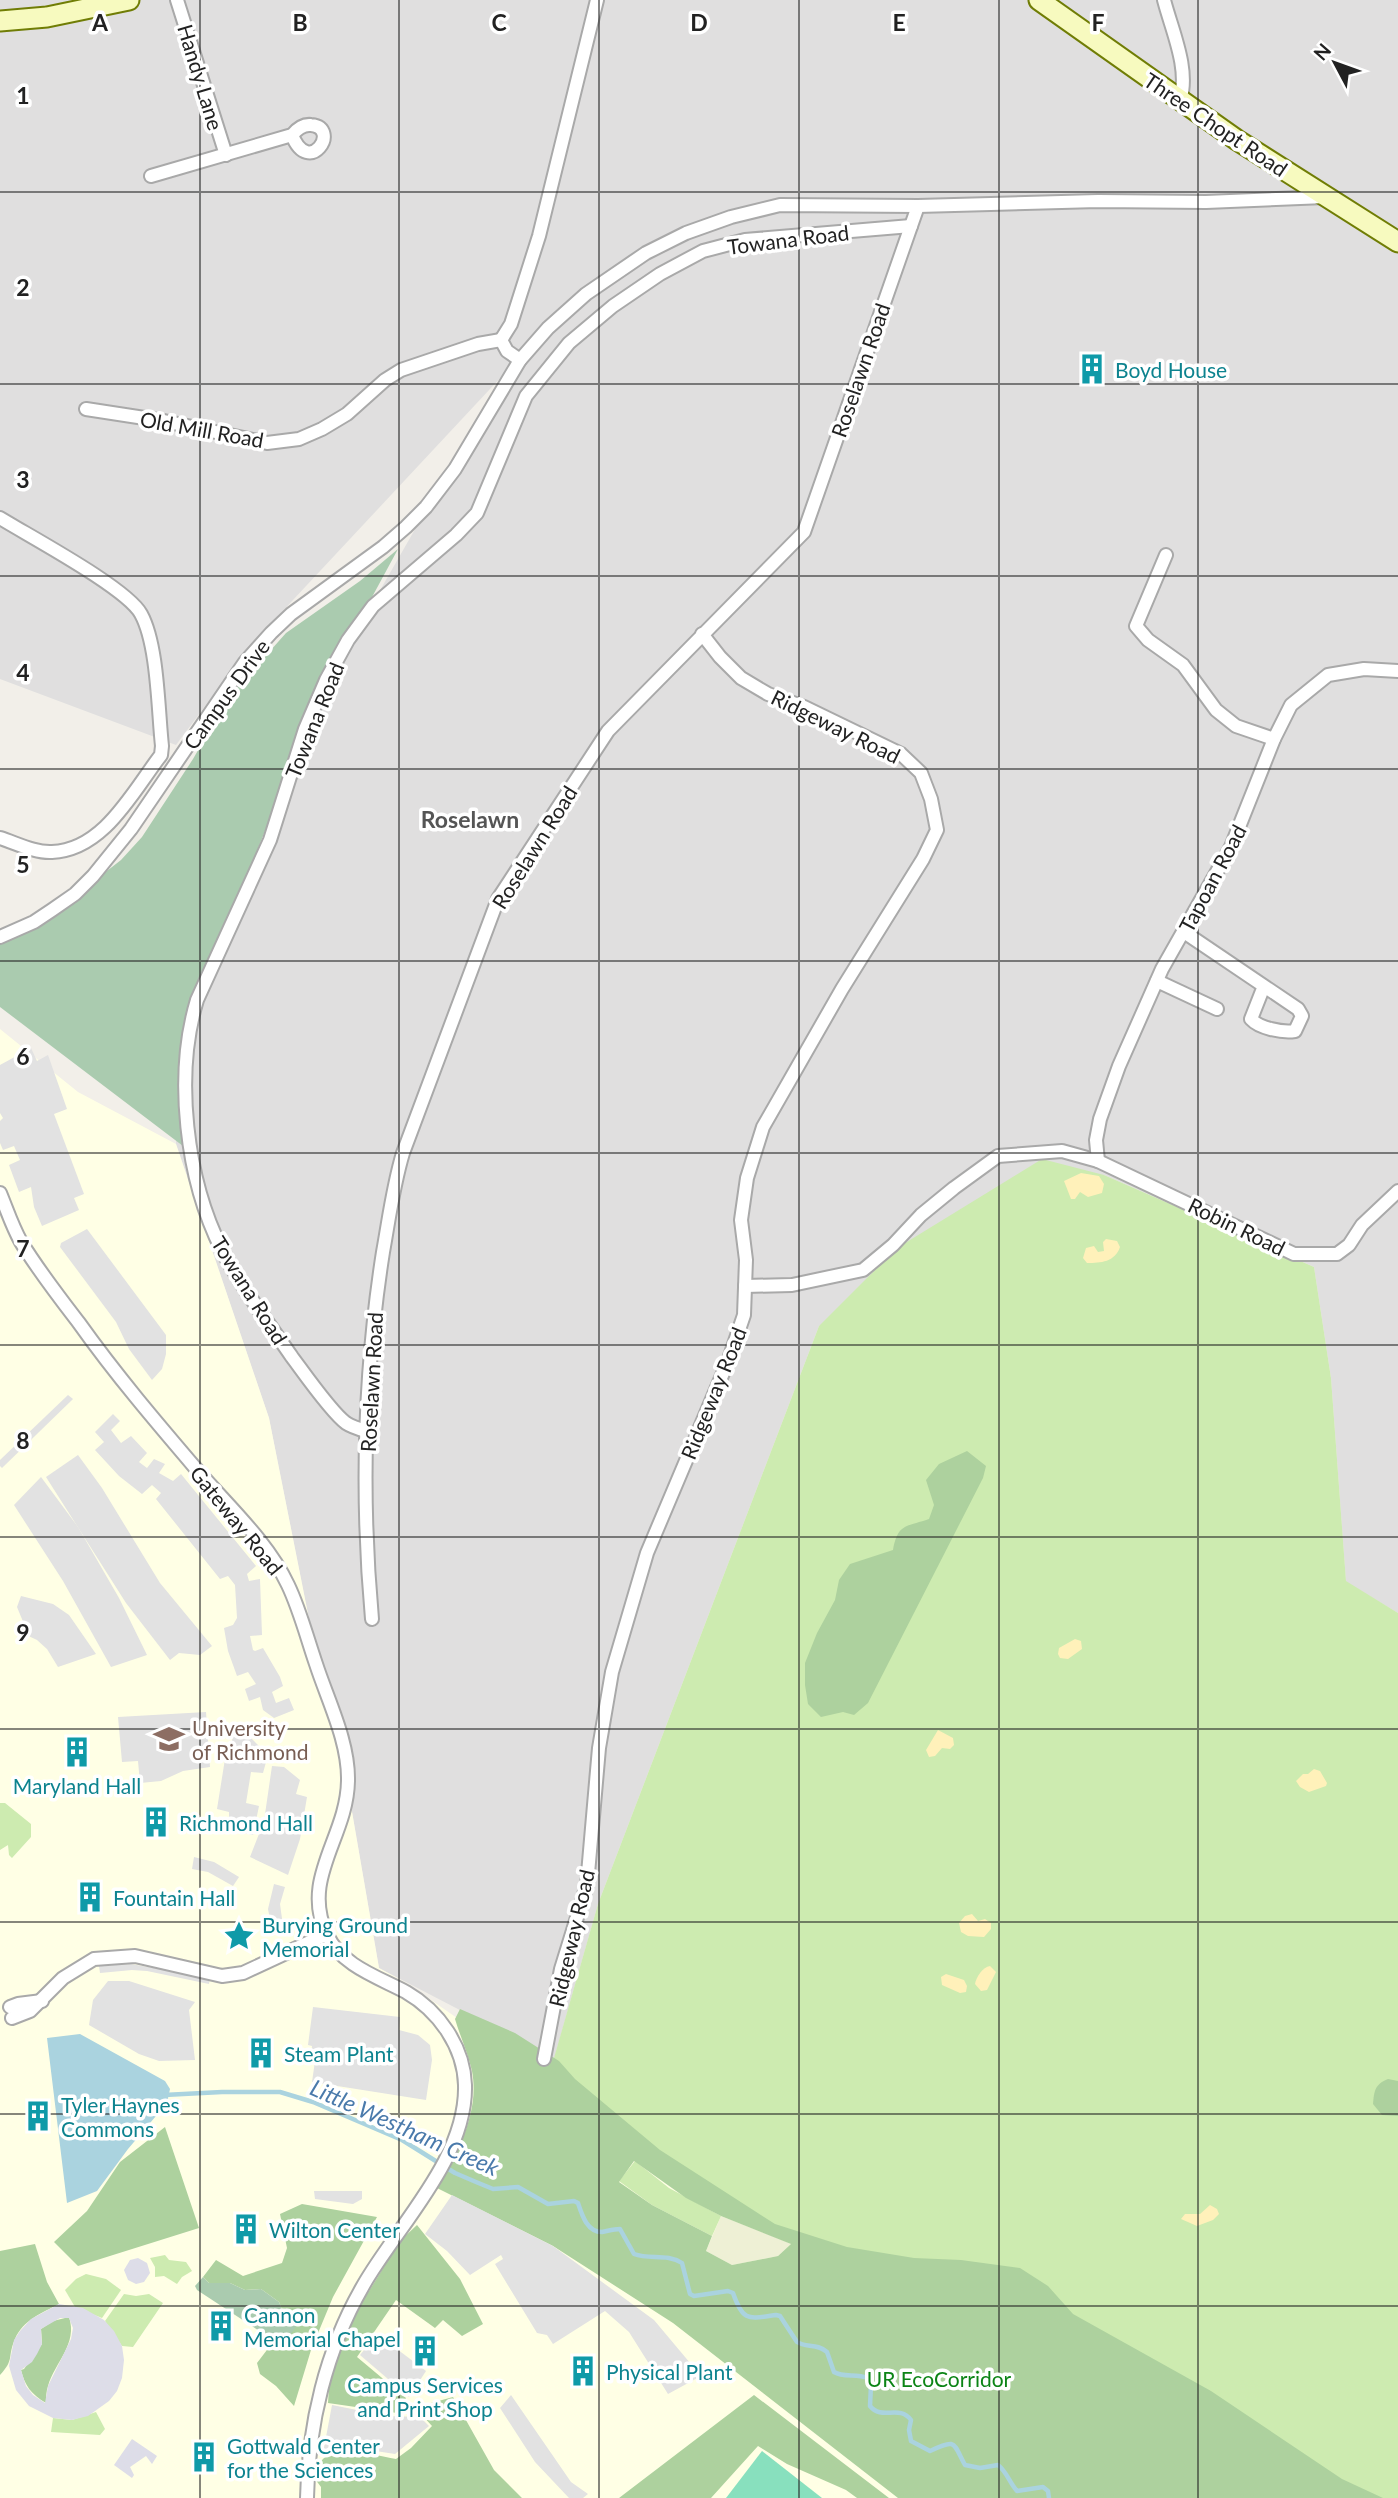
<svg xmlns="http://www.w3.org/2000/svg" width="1398" height="2498" viewBox="0 0 1398 2498" font-family="Lato,sans-serif">
	<style>
		.residential { fill: #e0dfdf }
		.education { fill: #ffffe5 }
		.farmland { fill: #eef0d5 }
		.grass { fill: #cdebb0 }
		.forest { fill: #add19e; fill-rule: evenodd }
		.sand { fill: #fff1ba }
		.cemetery { fill: #aacbaf }
		.pitch { fill: #88e0be }
		.parking { fill: #e2e2e2 }
		.plaza { fill: #dddde8; fill-rule: evenodd }
		.water { fill: #aad3df }
		.lines { fill: none; stroke-linecap: round; stroke-linejoin: round }
		.stream { stroke: #aad3df; stroke-width: 4.5 }
		.minor-casing { stroke: #a9a9a9; stroke-width: 16 }
		.secondary-casing { stroke: #707d05; stroke-width: 23 }
		.minor { stroke: #fff; stroke-width: 12 }
		.secondary { stroke: #f7fabf; stroke-width: 19 }
		.grid { fill: none; stroke: #222; stroke-width: 2; stroke-opacity: 0.55 }
		.labels { text-anchor: middle; dominant-baseline: central; stroke-width: 7; stroke-linejoin: round; paint-order: stroke }
		.street-label { font-size: 21px; fill: #222; stroke: #fff }
		.culture-label { font-size: 21px; fill: #0d838f; stroke: #fff; text-anchor: start }
		.education-label { font-size: 21px; fill: #785e54; stroke: #fff; text-anchor: start }
		.park-label { font-size: 21px; fill: #0c8416; stroke: #fff }
		.neighbourhood-label { font-size: 23px; font-weight: bold; fill: #555; stroke: #fff }
		.water-label { font-size: 23px; font-style: italic; fill: #4a7aab; stroke: #fff }
		.grid-label { font-size: 23px; text-anchor: middle; font-weight: bold; fill: #222; stroke: #fff; stroke-width: 7; stroke-linejoin: round; paint-order: stroke }
	</style>
	<rect width="100%" height="100%" fill="#f2efe9"/>
	<polygon class="residential" points="0,0 1398,0 1398,1613 1346,1582 1331,1378 1314,1267 1104,1175 819,1326 598,1904 554,2059 379,1968 351,1806 311,1629 269,1418 176,1144 176,1024 184,1031 265,831 304,723 504,374 251,645 176,745 0,679"/>
	<polygon class="education" points="0,1029 78,1092 176,1144 269,1418 311,1629 332,1713 351,1806 379,1968 408,1984 457,2018 1342,2498 0,2498"/>
	<polygon class="farmland" points="721,2216 782,2240 791,2244 778,2256 732,2265 706,2251"/>
	<g class="grass">
		<polygon points="1042,1159 1104,1175 1314,1267 1331,1378 1346,1581 1398,1613 1398,2498 1342,2498 966,2271 767,2232 552,2073 554,2058 598,1904 819,1326 897,1248"/>
		<polygon points="0,1803 5,1803 31,1824 31,1837 12,1858 9,1855 8,1845 0,1850"/>
		<polygon points="635,2161 669,2188 721,2216 712,2236 652,2205 619,2181"/>
		<polygon points="165,2255 169,2260 186,2262 192,2271 182,2277 177,2284 164,2276 155,2277 155,2267 150,2258"/>
		<polygon points="86,2274 106,2279 121,2290 102,2318 75,2307 65,2290 76,2279"/>
		<polygon points="124,2294 136,2296 149,2294 163,2303 133,2347 122,2346 105,2321"/>
		<polygon points="96,2412 105,2429 100,2435 51,2432 53,2418 72,2420"/>
	</g>
	<g class="forest">
		<path d="M967,1451L986,1466L983,1478L868,1703L854,1715L843,1712L821,1717L808,1704L805,1685V1663L817,1633L835,1600L839,1580L850,1564L893,1550C898,1523 906,1527 929,1519L934,1505L926,1480L939,1464Z"/>
		<path d="M460,2009L515,2033L559,2061L575,2079L660,2150L775,2224L847,2247L914,2258L961,2260L1020,2268L1048,2286L1073,2314L1211,2391L1342,2479L1383,2498H898L673,2323L553,2246L437,2188C457,2153 480,2113 472,2071C468,2053 460,2036 455,2019ZM634,2161L686,2198L721,2216L791,2244L778,2256L732,2265L706,2251L712,2236L652,2205L619,2182Z"/>
		<path d="M1388,2079L1398,2081V2116L1382,2115L1373,2104C1374,2091 1375,2084 1388,2079Z"/>
		<polygon points="165,2127 199,2228 78,2266 54,2242 87,2211 120,2162"/>
		<polygon points="302,2204 377,2217 333,2297 311,2350 294,2406 276,2386 260,2374 257,2363 273,2342 280,2347 290,2322 285,2317 279,2302 261,2289 245,2290 230,2283 209,2283 203,2277 216,2260 243,2276 282,2263 287,2248 280,2214"/>
		<polygon points="417,2225 460,2279 483,2324 462,2336 443,2320 435,2328 396,2300 357,2357 406,2398 397,2413 328,2403 330,2373 356,2312 400,2241"/>
		<path d="M35,2244L47,2282L59,2304C42,2313 23,2320 15,2339C7,2357 15,2359 0,2375V2251Z"/>
		<path d="M69,2317C78,2344 55,2362 48,2386C46,2392 46,2398 46,2403C31,2394 25,2386 21,2370L24,2369L42,2344L41,2329L53,2321Z"/>
		<polygon points="754,2395 889,2498 857,2498 846,2490 787,2464 758,2446 711,2498 619,2498"/>
		<path d="M453,2397L494,2470L522,2498H321V2487L315,2479C319,2436 367,2454 396,2459L411,2448L432,2426L422,2415L431,2403Z"/>
	</g>
	<g class="sand">
		<polygon points="1081,1173 1099,1176 1104,1184 1102,1193 1088,1197 1080,1192 1075,1199 1071,1199 1064,1181"/>
		<path d="M1106,1239L1117,1241L1120,1247C1115,1262 1101,1263 1087,1263L1083,1258L1086,1248L1094,1246L1098,1252L1104,1251L1103,1242Z"/>
		<polygon points="1075,1639 1081,1641 1082,1649 1068,1659 1060,1658 1058,1654 1059,1648"/>
		<polygon points="938,1730 953,1738 954,1745 950,1749 942,1748 935,1756 929,1757 926,1750"/>
		<polygon points="1314,1769 1320,1771 1327,1783 1326,1786 1309,1792 1300,1787 1296,1781 1303,1774 1308,1774"/>
		<polygon points="972,1914 978,1921 985,1919 991,1923 991,1929 984,1937 968,1936 961,1932 959,1923 965,1916"/>
		<path d="M990,1966L996,1972L987,1990L981,1991L975,1984C976,1977 983,1967 990,1966Z"/>
		<polygon points="946,1974 964,1980 967,1986 966,1992 960,1993 942,1985 941,1977"/>
		<polygon points="1210,2205 1217,2209 1219,2214 1213,2220 1197,2226 1181,2219 1185,2214 1200,2214"/>
	</g>
	<g class="cemetery">
		<polygon points="398,549 304,723 265,831 184,1031 183,1146 0,1007 0,935 44,920 121,860 142,837 193,759 229,697 286,633 360,581"/>
		<polygon points="203,2277 209,2283 230,2283 245,2290 261,2289 279,2302 285,2317 296,2327 280,2348 267,2336 197,2290 195,2286"/>
	</g>
	<polygon class="pitch" points="762,2451 822,2498 726,2498"/>
	<g class="parking">
		<polygon points="31,1048 37,1061 48,1055 67,1109 54,1114 84,1194 74,1198 79,1210 42,1226 34,1207 31,1187 19,1192 9,1165 20,1160 14,1146 3,1150 0,1143 0,1121 3,1118 0,1113 0,1065"/>
		<polygon points="87,1229 166,1335 166,1354 162,1369 152,1380 129,1349 116,1322 60,1247 61,1243"/>
		<polygon points="68,1395 73,1399 2,1468 0,1466 0,1460"/>
		<polygon points="113,1414 120,1421 111,1430 121,1443 131,1436 147,1453 139,1462 147,1468 154,1459 165,1464 159,1473 173,1481 181,1474 256,1566 247,1574 249,1581 260,1579 262,1635 250,1636 253,1650 255,1651 263,1648 280,1677 283,1686 272,1692 276,1703 289,1698 294,1710 274,1718 263,1710 260,1697 249,1701 245,1689 256,1684 248,1672 237,1676 228,1651 224,1628 233,1625 237,1618 235,1585 228,1576 220,1579 156,1499 161,1493 152,1485 142,1494 119,1476 95,1450 104,1442 95,1432"/>
		<polygon points="78,1455 102,1488 160,1583 212,1646 200,1655 179,1653 170,1660 126,1603 46,1477"/>
		<polygon points="41,1477 78,1527 119,1598 147,1655 111,1667 63,1581 14,1505"/>
		<polygon points="21,1596 53,1604 69,1615 96,1654 58,1667 47,1649 37,1640 20,1632 24,1624 17,1607"/>
		<polygon points="206,1712 210,1767 183,1771 161,1781 140,1783 138,1761 122,1762 118,1717"/>
		<polygon points="239,1726 268,1755 263,1773 251,1772 246,1803 259,1806 253,1835 235,1831 229,1823 229,1812 217,1809 225,1759 235,1732"/>
		<polygon points="272,1766 284,1767 300,1780 296,1794 307,1797 300,1839 288,1875 250,1857 264,1821"/>
		<polygon points="194,1857 214,1862 239,1877 233,1886 208,1872 192,1869"/>
		<polygon points="274,1884 285,1887 280,1904 283,1926 272,1929 268,1909"/>
		<polygon points="131,1964 210,1978 209,1984 147,1971 132,1970 100,1973 99,1966"/>
		<polygon points="108,1981 129,1981 195,2002 189,2010 195,2060 159,2061 139,2054 89,2025 93,2000"/>
		<polygon points="313,2007 400,2017 399,2030 418,2035 430,2045 432,2060 426,2100 312,2082 315,2061 311,2060 312,2046 308,2045"/>
		<polygon points="314,2191 362,2191 362,2199 353,2204 315,2199"/>
		<polygon points="452,2195 553,2246 654,2320 701,2376 668,2394 629,2332 605,2311 553,2344 547,2335 537,2333 495,2264 503,2259 501,2255 470,2275 447,2251 425,2234"/>
		<polygon points="377,2334 426,2371 409,2397 360,2355"/>
		<polygon points="511,2395 571,2482 588,2494 583,2498 569,2498 535,2462 500,2408"/>
		<polygon points="332,2405 387,2416 420,2417 429,2426 395,2454 343,2446 323,2453"/>
	</g>
	<g class="plaza">
		<polygon points="138,2258 147,2263 150,2273 144,2282 136,2284 128,2280 124,2270 130,2260"/>
		<path d="M59,2304L83,2308L104,2320L114,2331L122,2346L124,2360L122,2378L117,2391L109,2401L88,2416L72,2420L53,2418L29,2406L16,2390L9,2366L14,2340L20,2331L31,2319ZM60,2318H69L73,2328L71,2339L48,2386L45,2403L33,2395L26,2386L21,2370L32,2362L37,2354L42,2344L41,2329Z"/>
		<polygon points="132,2439 157,2456 152,2464 146,2456 130,2467 134,2475 132,2478 114,2465"/>
	</g>
	<polygon class="water" points="80,2034 165,2081 170,2089 167,2103 128,2149 97,2191 67,2203 47,2038"/>
	<g class="lines">
		<path class="stream" d="M164,2095L222,2092H280L313,2102L402,2140L455,2173L476,2182L493,2189L518,2187L548,2204L574,2201L578,2203C582,2215 587,2232 602,2232C608,2231 613,2229 620,2229L634,2254C650,2260 667,2253 682,2263L690,2294L694,2296L728,2291L733,2293C743,2322 748,2319 776,2315L780,2316L797,2342C806,2348 817,2343 827,2352L834,2372C844,2378 856,2373 868,2378L871,2385L870,2406C882,2421 899,2404 911,2420L909,2430L911,2441L930,2451C957,2438 953,2443 965,2465L980,2468L998,2465C1007,2472 1009,2482 1017,2491L1043,2487L1048,2491L1049,2498"/>
		<g class="minor-casing">
			<g id="minor">
				<polyline points="177,0 226,155"/>
				<path d="M1164,0C1172,31 1190,69 1180,101"/>
				<path d="M151,176L292,135C309,178 342,128 311,125C303,124 297,129 292,135"/>
				<polyline points="520,360 507,351 501,340 511,324 539,236 597,0"/>
				<polyline points="86,409 164,421 267,443 299,439 322,429 347,414 385,380 401,370 478,344 501,340"/>
				<path d="M0,518C29,536 127,588 141,614C158,645 158,710 162,746L161,755C133,791 104,850 52,852C35,853 16,843 0,838"/>
				<polyline points="1166,555 1136,626 1148,640 1183,665 1216,710 1236,726 1274,739"/>
				<path d="M1184,932L1298,1009L1302,1016L1295,1031C1282,1033 1259,1028 1251,1019L1264,986"/>
				<polyline points="0,937 34,922 52,910 75,894 93,876 131,829 245,662 271,633 291,614 383,547 406,527 426,507 455,469 520,360 548,328 586,294 646,253 686,233 731,217 780,205 918,206 1098,201 1206,202 1325,197"/>
				<polyline points="1157,981 1217,1009"/>
				<polyline points="1098,1161 1096,1140 1100,1119 1119,1066 1162,969 1231,847 1274,739 1291,705 1328,675 1364,669 1398,671"/>
				<path d="M0,1193C7,1210 12,1226 21,1242C38,1270 59,1297 79,1323C116,1375 157,1423 198,1471C229,1507 268,1542 288,1585C300,1610 307,1638 316,1664C328,1701 349,1742 348,1781C347,1838 300,1878 327,1935C342,1966 378,1977 406,1992C439,2011 464,2047 465,2085C467,2159 397,2226 363,2286C326,2350 308,2425 307,2498"/>
				<polyline points="745,1286 792,1285 863,1270 893,1245 921,1215 954,1188 998,1156 1062,1151 1098,1161 1294,1254 1337,1254 1349,1245 1362,1225 1398,1191"/>
				<path d="M366,1431C359,1429 352,1427 346,1423C331,1412 304,1373 292,1357C268,1322 241,1287 222,1250C186,1179 174,1076 197,1000L270,840L305,729L326,680L348,640L373,606L456,535L477,513L526,396L569,343L613,306L660,274L703,251L745,240L911,226"/>
				<path d="M372,1619C361,1498 364,1373 383,1252C389,1219 393,1186 403,1153L498,899L608,731L804,532L918,206"/>
				<polyline points="10,2007 18,2004 42,2001"/>
				<polyline points="12,2018 30,2011 63,1978 94,1959 135,1956 222,1976 243,1973 327,1934"/>
				<polyline points="544,2059 561,1969 587,1885 599,1748 612,1672 647,1553 729,1359 744,1315 746,1260 741,1220 747,1178 763,1127 842,989 923,859 937,830 931,799 921,773 901,754 804,707 768,694 741,678 720,657 702,634"/>
			</g>
		</g>
		<g class="secondary-casing">
			<g id="secondary">
				<polyline points="1039,0 1237,140 1398,242"/>
				<polyline points="0,21 47,17 129,0"/>
			</g>
		</g>
		<use href="#minor" class="minor"/>
		<use href="#secondary" class="secondary"/>
	</g>
	<path class="grid" d="M200,0V2498M399,0V2498M599,0V2498M799,0V2498M999,0V2498M1198,0V2498M0,192H1398M0,384H1398M0,576H1398M0,769H1398M0,961H1398M0,1153H1398M0,1345H1398M0,1537H1398M0,1729H1398M0,1922H1398M0,2114H1398M0,2306H1398"/>
	<defs>
		<g id="building-bare" transform="scale(2.415)"><path d="M-4-6H4V6H1V3H-1V6H-4ZM-2.5-4.3h1.7v1.8h-1.7ZM.8-4.3h1.7v1.8H.8ZM-2.5-1h1.7V.8h-1.7ZM.8-1h1.7V.8H.8Z" fill="#0f9aa8" stroke="#fff" stroke-width="2.5" paint-order="stroke"/></g>
		<g id="university-bare" transform="scale(2.415)"><path d="M0-5L7-2L0 1L-7-2ZM-4 1L0 2.5L4 1V4Q0 6-4 4Z" fill="#8d6e63" stroke="#fff" stroke-width="2.5" paint-order="stroke"/></g>
		<g id="sight-bare" transform="scale(2.415)"><path d="M0-6L1.8-2.2L6-1.7L2.9 1.2L3.7 5.4L0 3.3L-3.7 5.4L-2.9 1.2L-6-1.7L-1.8-2.2Z" fill="#0f9aa8" stroke="#fff" stroke-width="2.5" paint-order="stroke"/></g>
	</defs>
	<g fill-rule="evenodd">
		<use href="#building-bare" x="1092" y="369"/>
		<use href="#university-bare" x="169" y="1739"/>
		<use href="#building-bare" x="77" y="1752"/>
		<use href="#building-bare" x="156" y="1822"/>
		<use href="#building-bare" x="90" y="1897"/>
		<use href="#sight-bare" x="239" y="1936"/>
		<use href="#building-bare" x="261" y="2053"/>
		<use href="#building-bare" x="38" y="2116"/>
		<use href="#building-bare" x="246" y="2229"/>
		<use href="#building-bare" x="221" y="2326"/>
		<use href="#building-bare" x="425" y="2351"/>
		<use href="#building-bare" x="583" y="2371"/>
		<use href="#building-bare" x="204" y="2457"/>
	</g>
	<g class="labels">
		<g class="street-label">
			<text transform="translate(201 77) rotate(73)">Handy Lane</text>
			<text transform="translate(1216 124) rotate(34)">Three Chopt Road</text>
			<text transform="translate(788 239) rotate(-7)">Towana Road</text>
			<text transform="translate(860 370) rotate(-71)">Roselawn Road</text>
			<text transform="translate(202 429) rotate(10)">Old Mill Road</text>
			<text transform="translate(226 694) rotate(-54)">Campus Drive</text>
			<text transform="translate(314 720) rotate(-68)">Towana Road</text>
			<text transform="translate(836 726) rotate(26)">Ridgeway Road</text>
			<text transform="translate(534 847) rotate(-58)">Roselawn Road</text>
			<text transform="translate(1212 878) rotate(-62)">Tapoan Road</text>
			<text transform="translate(1237 1226) rotate(26)">Robin Road</text>
			<text transform="translate(250 1290) rotate(58)">Towana Road</text>
			<text transform="translate(371 1382) rotate(-87)">Roselawn Road</text>
			<text transform="translate(713 1393) rotate(-68)">Ridgeway Road</text>
			<text transform="translate(237 1520) rotate(51)">Gateway Road</text>
			<text transform="translate(571 1938) rotate(-77)">Ridgeway Road</text>
		</g>
		<g class="culture-label">
			<text x="1115" y="369">Boyd House</text>
			<text x="77" y="1785" text-anchor="middle">Maryland Hall</text>
			<text x="179" y="1822">Richmond Hall</text>
			<text x="113" y="1897">Fountain Hall</text>
			<text x="262" y="1924">Burying Ground<tspan x="262" dy="24">Memorial</tspan></text>
			<text x="284" y="2053">Steam Plant</text>
			<text x="61" y="2104">Tyler Haynes<tspan x="61" dy="24">Commons</tspan></text>
			<text x="269" y="2229">Wilton Center</text>
			<text x="244" y="2314">Cannon<tspan x="244" dy="24">Memorial Chapel</tspan></text>
			<text x="606" y="2371">Physical Plant</text>
			<text x="425" y="2384" text-anchor="middle">Campus Services<tspan x="425" dy="24">and Print Shop</tspan></text>
			<text x="227" y="2445">Gottwald Center<tspan x="227" dy="24">for the Sciences</tspan></text>
		</g>
		<g class="education-label">
			<text x="192" y="1727">University<tspan x="192" dy="24">of Richmond</tspan></text>
		</g>
		<g class="park-label">
			<text x="939" y="2378">UR EcoCorridor</text>
		</g>
		<g class="neighbourhood-label">
			<text x="470" y="819">Roselawn</text>
		</g>
		<g class="water-label">
			<text transform="translate(405 2127) rotate(24)">Little Westham Creek</text>
		</g>
	</g>
	<g class="grid-label">
		<text x="100" y="31">A</text>
		<text x="300" y="31">B</text>
		<text x="499" y="31">C</text>
		<text x="699" y="31">D</text>
		<text x="899" y="31">E</text>
		<text x="1098" y="31">F</text>
		<text x="23" y="104">1</text>
		<text x="23" y="296">2</text>
		<text x="23" y="488">3</text>
		<text x="23" y="681">4</text>
		<text x="23" y="873">5</text>
		<text x="23" y="1065">6</text>
		<text x="23" y="1257">7</text>
		<text x="23" y="1449">8</text>
		<text x="23" y="1641">9</text>
	</g>
	<g transform="translate(1335 63) rotate(311)" stroke="#ffffff" stroke-width="5" paint-order="stroke">
	<path d="M0-5L12 26L0 18L-12 26Z" fill="#222222"/>
	<text y="-10" font-size="19" font-weight="bold" text-anchor="middle" fill="#222222">N</text>
	</g>
</svg>
